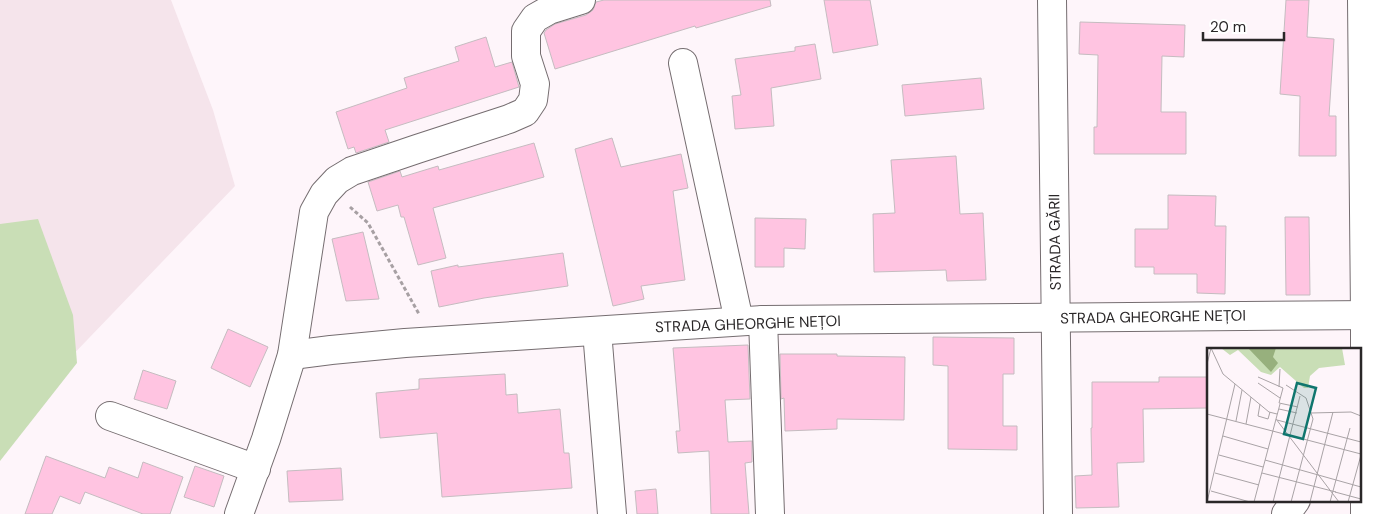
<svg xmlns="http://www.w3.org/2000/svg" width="1373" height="514" viewBox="0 0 1373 514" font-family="'DM Sans',sans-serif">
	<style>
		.built { fill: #f5e4eb }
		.green { fill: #c9deb6 }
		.building { fill: #ffc4e1; stroke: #c5bcc0 }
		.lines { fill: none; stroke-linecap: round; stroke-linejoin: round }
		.street-casing { stroke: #756d70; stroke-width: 30 }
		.path { stroke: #a7a0a3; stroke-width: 3; stroke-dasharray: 4 2.5; stroke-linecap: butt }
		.street { stroke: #fff; stroke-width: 28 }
		.labels { text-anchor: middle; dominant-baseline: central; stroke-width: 4.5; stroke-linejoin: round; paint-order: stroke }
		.street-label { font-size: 15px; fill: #2a2728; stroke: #fff }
		.inset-road { fill: none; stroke: #a9a3a6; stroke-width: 1 }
		.view { fill: #0f766e; fill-opacity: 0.15; stroke: #0f766e; stroke-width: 2.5 }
		.inset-edge { fill: none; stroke: #2a2728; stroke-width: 2.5 }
	</style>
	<rect width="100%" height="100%" fill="#fef5fa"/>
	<polygon class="built" points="0,0 171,0 213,110 235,186 64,364 0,440"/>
	<polygon class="green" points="38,219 73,315 77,363 0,461 0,224"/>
	<g class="building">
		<polygon points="604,0 770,0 771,6 696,28 695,26 555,69 544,33 546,30 555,24 586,15 593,10 596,2"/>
		<polygon points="824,0 870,0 878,45 833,53"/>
		<polygon points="1286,0 1309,0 1307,37 1334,39 1329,116 1336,116 1336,156 1299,156 1300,96 1280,94"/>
		<polygon points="1080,22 1185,25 1184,57 1162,56 1161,112 1186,112 1186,154 1094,154 1094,127 1097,127 1098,55 1079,54"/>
		<polygon points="486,37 495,67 512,62 519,87 385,130 389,142 356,153 354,147 348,149 336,112 407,88 404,78 459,61 455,47"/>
		<polygon points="815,44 821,79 771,88 774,126 735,129 732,96 741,95 735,59 795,51 795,47"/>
		<polygon points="981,78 984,109 905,116 902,85"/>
		<polygon points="612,138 621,167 681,154 688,188 673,191 685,280 641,286 644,299 613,306 575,149"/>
		<polygon points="534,143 544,177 433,208 446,258 418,265 404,217 401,217 398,205 377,211 368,182 400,171 402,177 438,166 439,170"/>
		<polygon points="956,156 960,214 983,213 986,280 947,281 946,270 874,272 873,214 895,213 891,160"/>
		<polygon points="1168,195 1216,196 1215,226 1226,226 1225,294 1197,293 1197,274 1154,274 1154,267 1135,267 1135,229 1168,229"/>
		<polygon points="1285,217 1309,217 1310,295 1286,295"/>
		<polygon points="755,218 806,219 805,249 784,248 784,267 755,267"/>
		<polygon points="363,232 379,299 346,301 332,239"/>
		<polygon points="563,253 568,286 484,298 439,307 431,271 458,265 458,267"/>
		<polygon points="228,329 268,347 250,387 211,368"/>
		<polygon points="933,337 1014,338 1014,374 1003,374 1003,426 1017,426 1017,450 948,449 948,366 933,365"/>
		<polygon points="748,345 750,399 725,400 728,442 752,441 752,462 745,463 749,514 711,514 709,451 678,453 676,431 680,431 673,348"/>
		<polygon points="780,354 837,354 837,356 905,357 904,420 837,419 837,429 785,431 784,398 781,399"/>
		<polygon points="143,370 176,381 167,409 134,399"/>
		<polygon points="505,374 506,395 517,394 518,413 560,409 564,453 569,453 572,488 442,497 437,433 380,438 376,393 419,389 419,379"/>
		<polygon points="1159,377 1208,377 1208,408 1143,409 1144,462 1117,463 1119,507 1076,508 1075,476 1092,475 1091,428 1092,428 1092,382 1159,382"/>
		<polygon points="46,456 105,478 109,467 138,478 143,462 183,477 170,514 143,514 85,492 80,504 60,496 52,514 25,514"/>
		<polygon points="195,466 224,476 214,507 184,497"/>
		<polygon points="341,468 343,500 289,502 287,471"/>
		<polygon points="656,489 658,514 637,514 635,491"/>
	</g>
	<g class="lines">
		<g class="street-casing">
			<g id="street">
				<polyline points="1052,0 1058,514"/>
				<polyline points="1362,0 1365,315 1365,514"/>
				<polyline points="683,63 739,321"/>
				<polyline points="763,320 770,514"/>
				<polyline points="597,331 612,514"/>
				<polyline points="292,355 331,350 405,343 763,320 1373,315"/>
				<polyline points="110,416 256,469"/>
				<polyline points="239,514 266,439 292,355 314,212 324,194 337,180 352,171 417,149 509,119 525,112 533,100 535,84 526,56 526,31 535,18 549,10 581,0"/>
				<polyline points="1286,514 1296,500"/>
			</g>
		</g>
		<polyline class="path" points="350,207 368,223 419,314"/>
		<use href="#street" class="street"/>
	</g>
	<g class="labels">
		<g class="street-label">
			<text transform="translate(1055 242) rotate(-91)">STRADA GĂRII</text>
			<text transform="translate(1153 317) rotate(-1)">STRADA GHEORGHE NEȚOI</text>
			<text transform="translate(748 324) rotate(-2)">STRADA GHEORGHE NEȚOI</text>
		</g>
	</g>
	<g transform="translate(1207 348)">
		<rect width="154" height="154" fill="#fef5fa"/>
		<path d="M14,0H135L138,17L112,20L103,28L101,40H97L73,19L64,27L54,24L31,2L23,7Z" fill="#c9deb6"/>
		<path d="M41,0H69L66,9L71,15L64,24Z" fill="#97b07d"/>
		<path class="inset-road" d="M4,0L16,26L62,64L70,66M0,16L4,0M51,29L76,40M51,35L73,50M79,37L99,50L106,71L84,154M72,39L73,21M76,40L72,55L91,59M53,56L51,68L61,71L63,64M72,61L90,65M104,65L144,64L154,68M0,66L154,106M69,71L132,154M70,72L154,94M29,73L35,42M39,76L44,49M16,88L61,101M12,107L56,119M58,112L154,139M8,125L52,137M55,125L129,144M4,143L43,154M128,144L154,151M0,154L28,36M47,154L73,56M66,154L93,48M103,154L126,64M123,154L143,80M141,154L154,107"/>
		<path class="view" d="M90,35L109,40L96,91L77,86Z"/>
		<rect width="154" height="154" class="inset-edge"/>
	</g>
	<path d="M1203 32v8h81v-8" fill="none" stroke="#2a2728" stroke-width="2.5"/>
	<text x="1210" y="32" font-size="15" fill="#2a2728" stroke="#ffffff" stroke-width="4" paint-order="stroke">20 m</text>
</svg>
